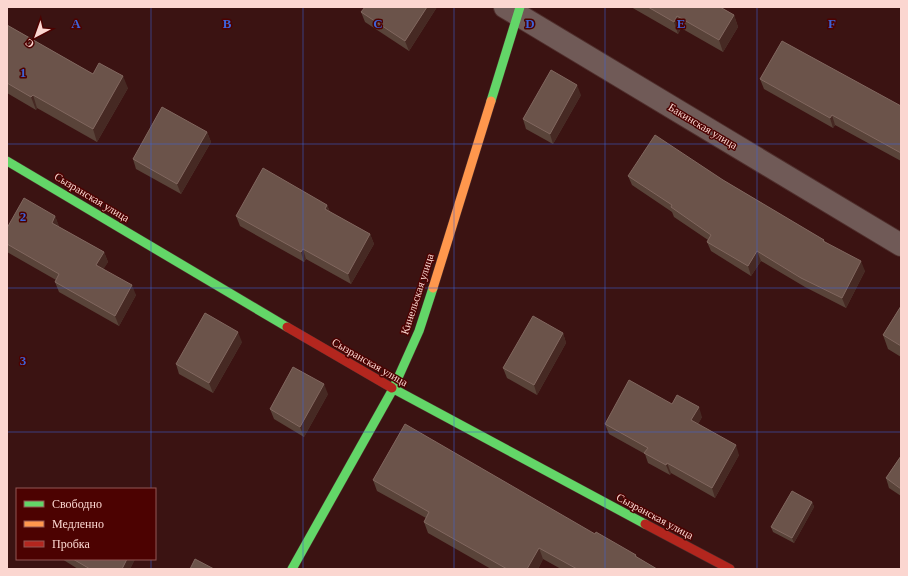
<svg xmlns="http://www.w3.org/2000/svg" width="908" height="576" viewBox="0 0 908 576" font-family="Georgia,serif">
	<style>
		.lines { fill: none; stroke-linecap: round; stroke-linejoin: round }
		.street-casing { stroke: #4f2e2c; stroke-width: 24 }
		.fast-casing { stroke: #4f2e2c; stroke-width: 10 }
		.slow-casing { stroke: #4f2e2c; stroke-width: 10 }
		.jam-casing { stroke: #4f2e2c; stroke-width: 10 }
		.street { stroke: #705a57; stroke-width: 22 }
		.fast { stroke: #63d668; stroke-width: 9 }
		.slow { stroke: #ff974d; stroke-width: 9 }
		.jam { stroke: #b3261e; stroke-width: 9 }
		.wall { fill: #594339 }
		.shaded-wall { fill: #462923 }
		.building { fill: #6b534a; stroke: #81675f }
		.grid { fill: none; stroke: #3e62d7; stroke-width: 1; stroke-opacity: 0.55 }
		.labels { text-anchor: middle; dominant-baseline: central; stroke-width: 3; stroke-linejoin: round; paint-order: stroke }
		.street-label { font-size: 11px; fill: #fbd6d0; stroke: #4c0201 }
		.grid-label { font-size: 13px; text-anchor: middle; font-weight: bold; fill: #3e62d7; stroke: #4c0201; stroke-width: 3; stroke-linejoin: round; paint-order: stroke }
	</style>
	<rect width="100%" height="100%" fill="#3b1312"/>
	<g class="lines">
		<g class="street-casing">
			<polyline id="street" points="505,7 901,245"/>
		</g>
		<g class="fast-casing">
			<g id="fast">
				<polyline points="491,101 520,7"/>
				<polyline points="7,161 287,327"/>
				<polyline points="392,388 645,524"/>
				<polyline points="292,569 393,389 419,331 433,288"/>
			</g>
		</g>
		<g class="slow-casing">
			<polyline id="slow" points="433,288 491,101"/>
		</g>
		<g class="jam-casing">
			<g id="jam">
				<polyline points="287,327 392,388"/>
				<polyline points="645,524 730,569"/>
			</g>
		</g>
		<use href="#street" class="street"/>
		<use href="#fast" class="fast"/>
		<use href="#slow" class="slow"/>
		<use href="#jam" class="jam"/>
	</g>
	<g class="wall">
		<polygon points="437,7 409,51 365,22 361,12"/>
		<polygon points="631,7 720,7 734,15 738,27 723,52 681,28 678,34"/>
		<polygon points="7,25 93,74 128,88 97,142 37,108 36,110 7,93"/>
		<polygon points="760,79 901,106 901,161 835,125 833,128 764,89"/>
		<polygon points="581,95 553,144 526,129 523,119"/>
		<polygon points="207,132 211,142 181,194 136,169 133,159"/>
		<polygon points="628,176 723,180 824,240 825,242 865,271 846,308 805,287 761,261 751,276 711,251 707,242 708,240 674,217 672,212 632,185"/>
		<polygon points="327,205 330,212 370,234 374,244 351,284 306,259 304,262 240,226 236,216"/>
		<polygon points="55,216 59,227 104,252 108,262 103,269 136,295 119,326 59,292 55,282 56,280 7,252 7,228"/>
		<polygon points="901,306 901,357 888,349 883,335"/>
		<polygon points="563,333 566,343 537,395 507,378 503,368"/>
		<polygon points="242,342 213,393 179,374 176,364"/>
		<polygon points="328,394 304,437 274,419 270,409"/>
		<polygon points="672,404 702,417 698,424 739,455 715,498 671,473 670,475 648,463 645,454 609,434 605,424"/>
		<polygon points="901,456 901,496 889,488 886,478"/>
		<polygon points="373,480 595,534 636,555 637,557 657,569 561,569 543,559 538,569 491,569 428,533 424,522 426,518 377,491"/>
		<polygon points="812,502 814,507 794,543 773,532 771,527"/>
		<polygon points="62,559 135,559 130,569 78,569"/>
	</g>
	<g class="shaded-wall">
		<polygon points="427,7 437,7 409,51 405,41"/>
		<polygon points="734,15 738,27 723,52 719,40"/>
		<polygon points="677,16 681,28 678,34 674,22"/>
		<polygon points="123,76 128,88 97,142 93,129"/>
		<polygon points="577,85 581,95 553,144 550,134"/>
		<polygon points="33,95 37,108 36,110 31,97"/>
		<polygon points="832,115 835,125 833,128 830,118"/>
		<polygon points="207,132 211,142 181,194 177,184"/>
		<polygon points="327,205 331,215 325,209"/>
		<polygon points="55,216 59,226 55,233 52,223"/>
		<polygon points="370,234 374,244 351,284 348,274"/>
		<polygon points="303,249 306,259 304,262 301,252"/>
		<polygon points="757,251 761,261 751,276 748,266"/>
		<polygon points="104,252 108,262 100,275 96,265"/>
		<polygon points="861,261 865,271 846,308 842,298"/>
		<polygon points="132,285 136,295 119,326 115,316"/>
		<polygon points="238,332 242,342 213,393 209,383"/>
		<polygon points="563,333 566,343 537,395 534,385"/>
		<polygon points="324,384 328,394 304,437 300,427"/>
		<polygon points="699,407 702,417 695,430 691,420"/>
		<polygon points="736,445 739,455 715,498 712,488"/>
		<polygon points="667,463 671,473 670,475 666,465"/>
		<polygon points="812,502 814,507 794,543 792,538"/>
		<polygon points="539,548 543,559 538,569 527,569"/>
		<polygon points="127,559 135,559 130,569 122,569"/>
	</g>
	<g class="building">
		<polygon points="365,7 427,7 405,41 361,12"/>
		<polygon points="648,7 720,7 734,15 719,40 677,16 674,22"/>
		<polygon points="7,25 93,74 99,63 123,76 93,129 33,95 31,97 7,83"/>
		<polygon points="782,41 901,106 901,153 832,115 830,118 760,79"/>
		<polygon points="551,70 577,85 550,134 523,119"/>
		<polygon points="162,107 207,132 177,184 133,159"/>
		<polygon points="655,135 723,180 824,240 823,241 861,261 842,298 801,278 757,251 748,266 707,242 711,235 671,207 672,205 628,176"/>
		<polygon points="263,168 327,205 325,209 370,234 348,274 303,249 301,252 236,216"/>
		<polygon points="24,198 55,216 52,223 104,252 96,265 132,285 115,316 55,282 59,274 7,244 7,228"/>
		<polygon points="901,306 901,346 883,335"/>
		<polygon points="205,313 238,332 209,383 176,364"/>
		<polygon points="533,316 563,333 534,385 503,368"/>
		<polygon points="293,367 324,384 300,427 270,409"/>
		<polygon points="629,380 672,404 677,395 699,407 691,420 736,445 712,488 667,463 666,465 644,453 648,448 605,424"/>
		<polygon points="405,424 595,534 596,532 636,555 635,556 657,569 577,569 539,548 527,569 507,569 424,522 429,512 373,480"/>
		<polygon points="901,456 901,489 886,478"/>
		<polygon points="792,491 812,502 792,538 771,527"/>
		<polygon points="73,559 127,559 122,569 90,569"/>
		<polygon points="195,559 214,569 190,569"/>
	</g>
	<path class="grid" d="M151,7V489M303,7V569M454,7V569M605,7V569M757,7V569M7,144H901M7,288H901M7,432H901M151,559V569"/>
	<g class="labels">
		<g class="street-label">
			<text transform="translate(703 126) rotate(31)">Бакинская улица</text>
			<text transform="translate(92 197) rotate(31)">Сызранская улица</text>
			<text transform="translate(417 294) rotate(-72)">Кинельская улица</text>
			<text transform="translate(370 362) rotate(30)">Сызранская улица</text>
			<text transform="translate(655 516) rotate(28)">Сызранская улица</text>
		</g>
	</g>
	<g class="grid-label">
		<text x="76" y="28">A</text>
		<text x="227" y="28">B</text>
		<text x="378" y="28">C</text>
		<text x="530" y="28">D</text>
		<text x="681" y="28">E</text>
		<text x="832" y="28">F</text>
		<text x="23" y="77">1</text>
		<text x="23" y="221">2</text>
		<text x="23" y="365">3</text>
	</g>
	<rect width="908" height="576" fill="none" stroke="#fbd6d0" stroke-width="16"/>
	<rect x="16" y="488" width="140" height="72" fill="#4c0201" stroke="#925754"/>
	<rect x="24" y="501" width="20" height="6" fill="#63d668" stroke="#925754"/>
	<text x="52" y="508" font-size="12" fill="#fbd6d0">Свободно</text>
	<rect x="24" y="521" width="20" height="6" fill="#ff974d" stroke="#925754"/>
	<text x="52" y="528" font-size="12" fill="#fbd6d0">Медленно</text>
	<rect x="24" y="541" width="20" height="6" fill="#b3261e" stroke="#925754"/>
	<text x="52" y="548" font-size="12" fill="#fbd6d0">Пробка</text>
	<g transform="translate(36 36) rotate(221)" stroke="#4c0201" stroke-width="3" paint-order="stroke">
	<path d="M0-3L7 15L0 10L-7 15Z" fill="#fbd6d0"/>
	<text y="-6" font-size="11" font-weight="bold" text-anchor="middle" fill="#fbd6d0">С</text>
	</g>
</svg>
